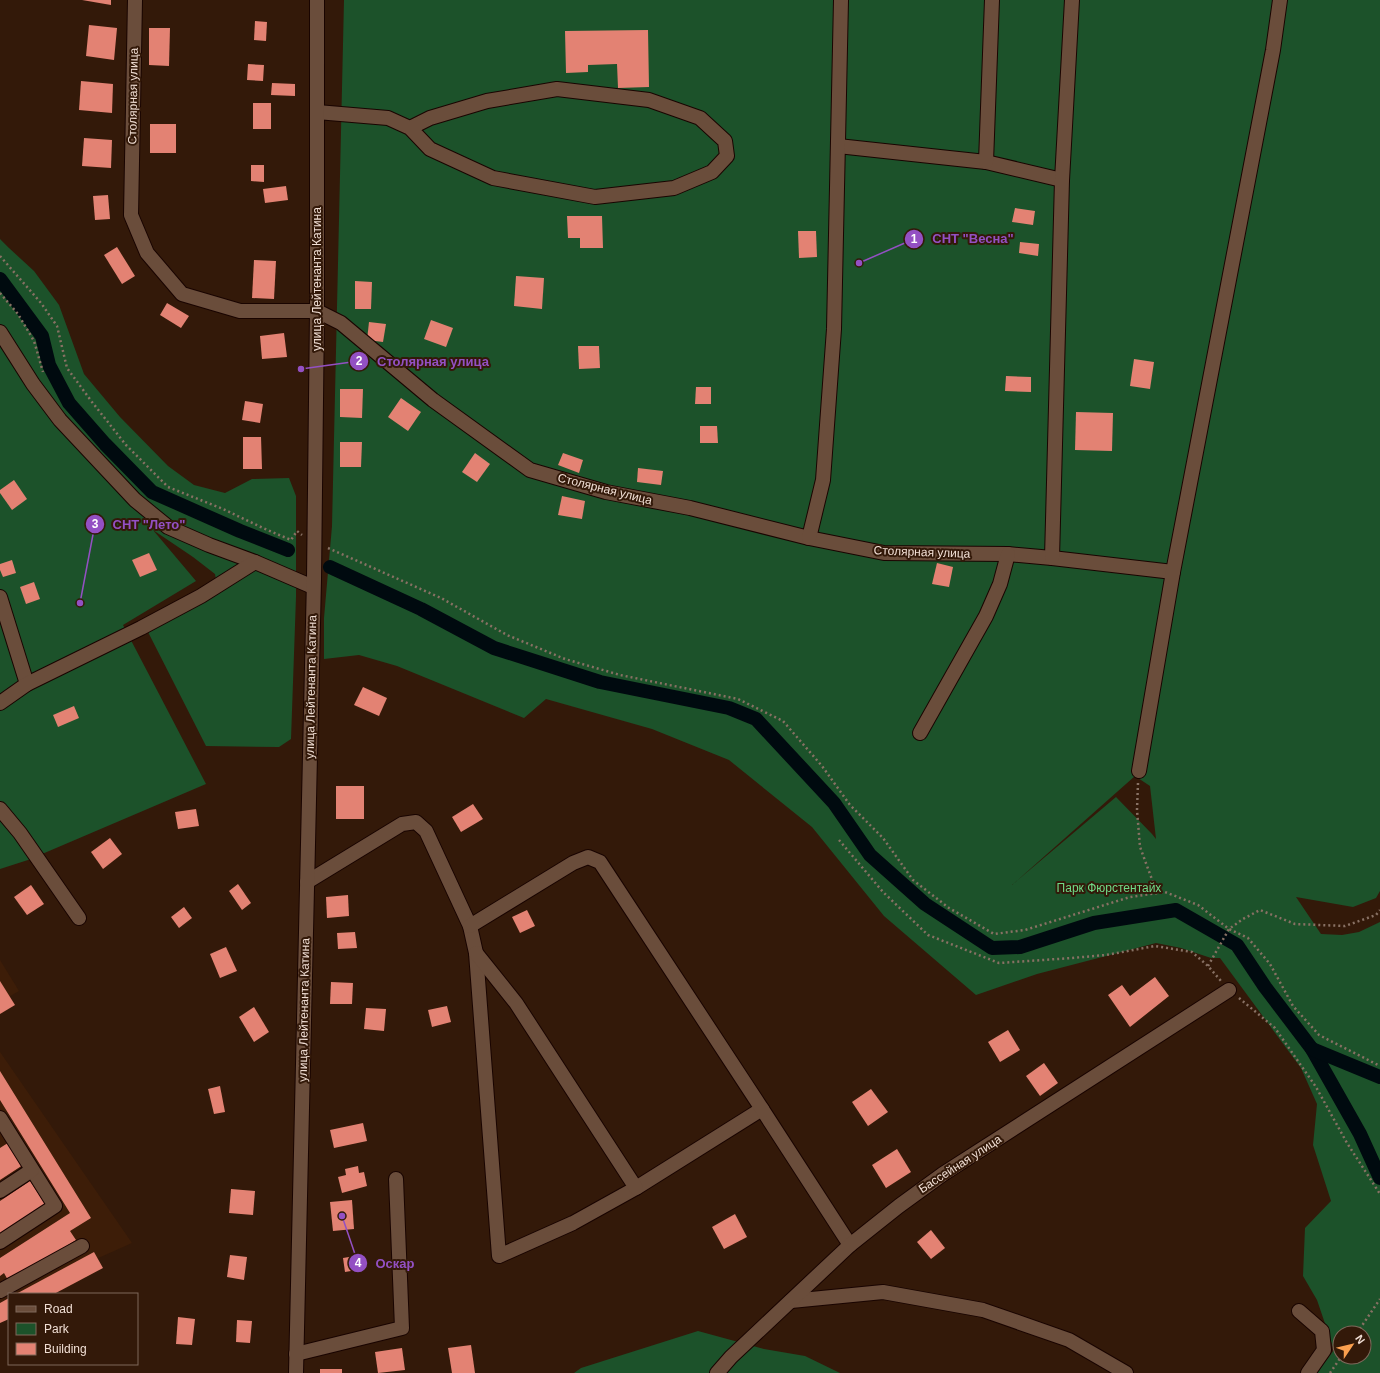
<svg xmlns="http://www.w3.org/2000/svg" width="1380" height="1373" viewBox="0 0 1380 1373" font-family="Arial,sans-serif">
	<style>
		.built { fill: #3d1d08 }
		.green { fill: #1c522a; fill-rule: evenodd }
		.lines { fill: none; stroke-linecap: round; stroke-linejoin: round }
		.canal { stroke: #000a0f; stroke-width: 14 }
		.building { fill: #e38273 }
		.minor-casing { stroke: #190400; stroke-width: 16 }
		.path { stroke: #887164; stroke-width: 2.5; stroke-dasharray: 2 3; stroke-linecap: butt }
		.minor { stroke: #6a4d3b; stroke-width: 14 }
		.labels { text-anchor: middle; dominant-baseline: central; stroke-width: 4; stroke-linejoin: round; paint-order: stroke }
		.street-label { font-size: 12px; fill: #f1dfd5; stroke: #331909 }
		.park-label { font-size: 12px; fill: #70db88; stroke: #331909 }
		.leader { fill: none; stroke: #9350c3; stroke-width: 1.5 }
		.callout-dot { fill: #9350c3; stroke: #331909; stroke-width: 1.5 }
		.mark-label { font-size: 12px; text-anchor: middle; font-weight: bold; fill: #fff }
		.callout-label { font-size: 13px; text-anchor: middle; font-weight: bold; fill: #9350c3; stroke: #331909; stroke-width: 4; stroke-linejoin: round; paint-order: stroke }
	</style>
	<rect width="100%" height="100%" fill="#331909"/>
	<g class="built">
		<polygon points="0,960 19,991 0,1002"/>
		<polygon points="0,1052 132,1243 18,1294 9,1294 9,1298 0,1303"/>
	</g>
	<g class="green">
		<path d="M344,0H1380V891L1376,898L1353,907L1296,897L1321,934L1342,935L1359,932L1380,922V1373H1317L1334,1350L1317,1300L1303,1276L1305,1228L1331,1201L1313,1145L1317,1104L1301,1068L1220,958H1211L1181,948L1156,943L1037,974L976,995L884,916L812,827L729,760L652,729L546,699L524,718L397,666L359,655L324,659V618L332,526ZM1135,776L1150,786L1156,839L1152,834L1116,797L1012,885ZM1340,1333H1364V1357H1340Z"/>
		<polygon points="0,239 9,248 34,271 59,305 84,374 120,417 168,466 194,485 225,493 252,479 289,478 296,496 296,597 291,739 279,747 206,746 148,632 218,591 215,574 193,557 153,530 196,581 123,625 206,784 28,860 0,869"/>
		<polygon points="698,1331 764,1349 805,1356 840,1373 574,1373 581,1368"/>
	</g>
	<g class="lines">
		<g class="canal">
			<polyline points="0,279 42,336 49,365 69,403 105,444 152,492 240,531 288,550"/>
			<polyline points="330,567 421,609 494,648 600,682 729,708 756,719 834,803 870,855 925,904 992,948 1020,947 1094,923 1176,910 1237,945 1265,987 1312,1049 1360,1134 1380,1178"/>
			<polyline points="1312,1049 1380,1077"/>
		</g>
	</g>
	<g class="building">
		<polygon points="82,0 111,0 111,5"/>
		<polygon points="255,21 267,22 266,41 254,40"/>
		<polygon points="89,25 117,28 114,60 86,56"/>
		<polygon points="149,28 170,28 169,66 149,65"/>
		<polygon points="648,30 649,87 618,88 617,64 588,65 588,72 566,73 565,31"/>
		<polygon points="248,64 264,65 263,81 247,80"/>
		<polygon points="81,81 113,84 112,113 79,110"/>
		<polygon points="272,83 295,84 295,96 271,95"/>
		<rect x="253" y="103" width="18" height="26"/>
		<rect x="150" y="124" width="26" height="29"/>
		<polygon points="84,138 112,140 111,168 82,166"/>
		<polygon points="251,165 264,165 264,182 251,181"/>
		<polygon points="286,186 288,200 265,203 263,189"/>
		<polygon points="108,195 110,219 95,220 93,196"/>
		<polygon points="1015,208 1035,211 1033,225 1012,222"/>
		<polygon points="567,216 602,216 603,248 580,248 580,238 568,238"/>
		<polygon points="798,231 816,231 817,257 799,258"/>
		<polygon points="1020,242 1039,244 1038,256 1019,253"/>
		<polygon points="117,247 135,276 122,284 104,255"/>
		<polygon points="254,260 276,261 274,299 252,298"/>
		<polygon points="516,276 544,278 542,309 514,306"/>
		<polygon points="355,281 372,282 371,309 355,309"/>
		<polygon points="167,303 189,316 181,328 160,315"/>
		<polygon points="431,320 453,328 446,347 424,339"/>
		<polygon points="369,322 386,324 383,342 367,340"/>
		<polygon points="284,333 287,357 262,359 260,336"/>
		<polygon points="578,346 599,346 600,368 579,369"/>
		<polygon points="1134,359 1154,362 1150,389 1130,386"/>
		<polygon points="1006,376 1031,377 1031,392 1005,391"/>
		<polygon points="696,387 711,387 711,404 695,404"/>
		<polygon points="340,389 363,389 362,418 340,417"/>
		<polygon points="401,398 421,412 408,431 388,417"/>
		<polygon points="245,401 263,404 260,423 242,420"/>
		<polygon points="1076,412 1113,413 1112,451 1075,450"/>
		<polygon points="700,426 717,426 718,443 700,443"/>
		<polygon points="243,437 261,437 262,469 243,469"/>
		<polygon points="340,442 362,442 361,467 340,467"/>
		<polygon points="475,453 490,464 477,482 462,472"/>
		<polygon points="563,453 583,460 579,473 558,465"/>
		<polygon points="638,468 663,471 661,485 637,482"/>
		<polygon points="14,480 27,499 12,510 0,493 0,490"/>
		<polygon points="562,496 585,501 582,519 558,515"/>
		<polygon points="149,553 157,570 140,577 132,560"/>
		<polygon points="12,560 16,573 3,577 0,570 0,564"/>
		<polygon points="937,563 953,567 949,587 932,584"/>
		<polygon points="34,582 40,599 26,604 20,587"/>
		<polygon points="363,687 387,698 379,716 354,705"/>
		<polygon points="74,706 79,718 58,727 53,715"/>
		<rect x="336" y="786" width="28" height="33"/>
		<polygon points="473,804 483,819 461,832 452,817"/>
		<polygon points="196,809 199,826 178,829 175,812"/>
		<polygon points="110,838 122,854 103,869 91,852"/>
		<polygon points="238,884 251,903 242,910 229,891"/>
		<polygon points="31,885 44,904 27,915 14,897"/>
		<polygon points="348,895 349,916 327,918 326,897"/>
		<polygon points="184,907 192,918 179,928 171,917"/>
		<polygon points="527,910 535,926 520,933 512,917"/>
		<polygon points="355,932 357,948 338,949 337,933"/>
		<polygon points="226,947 237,971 220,978 210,954"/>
		<polygon points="1155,977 1169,996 1130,1027 1108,995 1122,985 1130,996"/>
		<polygon points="0,981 15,1005 0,1014"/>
		<polygon points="331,982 353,983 352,1004 330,1004"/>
		<polygon points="447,1006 451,1022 432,1027 428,1010"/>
		<polygon points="254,1007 269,1032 254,1042 239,1017"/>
		<polygon points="366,1008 386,1009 384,1031 364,1029"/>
		<polygon points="1008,1030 1020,1050 1000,1062 988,1042"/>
		<polygon points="1044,1063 1058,1083 1040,1096 1026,1076"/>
		<polygon points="0,1071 91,1218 70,1231 76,1240 9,1282 4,1273 0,1276 0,1258 70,1213 0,1100"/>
		<polygon points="220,1086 225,1112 214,1114 208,1089"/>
		<polygon points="871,1089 888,1112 868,1126 852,1102"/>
		<polygon points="363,1123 367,1141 334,1148 330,1130"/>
		<polygon points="11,1141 26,1163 0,1180 0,1148"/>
		<polygon points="897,1149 911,1172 886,1188 872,1165"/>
		<polygon points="358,1166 359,1173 364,1172 367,1186 342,1193 338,1177 346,1175 345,1169"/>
		<polygon points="30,1181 46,1205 0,1235 0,1201"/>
		<polygon points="231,1189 255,1191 253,1215 229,1213"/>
		<polygon points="352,1200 354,1229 333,1231 330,1202"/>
		<polygon points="735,1214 747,1237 724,1249 712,1227"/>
		<polygon points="931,1230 945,1248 931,1259 917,1242"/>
		<polygon points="94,1252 103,1268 54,1294 16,1294"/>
		<polygon points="230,1255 247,1257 244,1280 227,1277"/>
		<polygon points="361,1255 363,1269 345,1272 343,1258"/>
		<polygon points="9,1298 9,1319 0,1323 0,1303"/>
		<polygon points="178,1317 195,1319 192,1345 176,1344"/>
		<polygon points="237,1320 252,1321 250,1343 236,1342"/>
		<polygon points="471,1345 475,1373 452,1373 448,1348"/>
		<polygon points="402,1348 405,1370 378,1373 375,1352"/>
		<rect x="320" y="1369" width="22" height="4"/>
	</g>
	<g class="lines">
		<g class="minor-casing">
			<g id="minor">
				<polyline points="135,0 131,215 147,253 182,294 240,311 317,311 341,323 433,400 530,470 606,492 690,508 809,538 884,553 1008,554 1052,558 1173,572"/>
				<polyline points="317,112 388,118 410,128 430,149 493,178 595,197 674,188 712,172 727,156 725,141 700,118 649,100 557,89 487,101 430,118 410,128"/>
				<polyline points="838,146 986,162 1062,180"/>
				<polyline points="986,162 992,0"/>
				<polyline points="0,332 33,384 60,420 135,500 168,527 209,545 255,562"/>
				<polyline points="809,538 823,480 834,329 841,0"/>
				<polyline points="1052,558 1062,180 1072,0"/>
				<polyline points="0,597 27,684"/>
				<polyline points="0,703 27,684 141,628 201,596 255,562 313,587"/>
				<polyline points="920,733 986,616 1000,584 1008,554"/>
				<polyline points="1139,771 1173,572 1273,50 1280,0"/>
				<polyline points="0,809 20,833 79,918"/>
				<polyline points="307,882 402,824 416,822 426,831 470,926 476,953 499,1256 573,1223 636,1188 762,1109"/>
				<polyline points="470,926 573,863 588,857 600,862 762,1109 850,1245"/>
				<polyline points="476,953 516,1003 636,1188"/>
				<polyline points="0,1118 55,1206 0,1242"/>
				<polyline points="0,1191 32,1170"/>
				<polyline points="0,1291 82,1246"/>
				<polyline points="791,1301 883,1292 983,1310 1069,1340 1126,1373"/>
				<polyline points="1299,1311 1322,1331 1324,1350 1308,1373"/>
				<polyline points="296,1354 402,1328 396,1179"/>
				<polyline points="296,1373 314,579 317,311 317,0"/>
				<polyline points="717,1373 731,1357 850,1245 899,1206 943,1174 1229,990"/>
			</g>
		</g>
		<g class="path">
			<polyline points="0,256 41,303 57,326 67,368 92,402 126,445 168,487 223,509 263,528 291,540 297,531 302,535"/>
			<polyline points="0,293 18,314 34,341 43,372"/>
			<polyline points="328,548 441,598 507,635 565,659 620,675 738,699 783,721 822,766 850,805 883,838 913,880 949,908 994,934 1025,930 1130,897 1165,892 1198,905 1229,929 1248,938 1270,964 1293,1006 1319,1035 1380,1066"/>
			<polyline points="1138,783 1137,810 1140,847 1157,893"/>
			<polyline points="839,840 883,892 928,935 999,963 1072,958 1106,955 1155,946 1192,952 1208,966 1221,981"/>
			<polyline points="1208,966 1229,929 1243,919 1260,910 1295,924 1345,926 1376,915 1380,910"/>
			<polyline points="1239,998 1275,1028 1316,1087 1347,1143 1380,1194"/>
			<polyline points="1357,1333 1380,1299"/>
			<polyline points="1330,1373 1341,1357"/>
		</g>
		<use href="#minor" class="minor"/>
	</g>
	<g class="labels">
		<g class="street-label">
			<text transform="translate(133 96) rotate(-89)">Столярная улица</text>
			<text transform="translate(317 279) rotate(-90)">улица Лейтенанта Катина</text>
			<text transform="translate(605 489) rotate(14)">Столярная улица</text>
			<text transform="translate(922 552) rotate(2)">Столярная улица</text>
			<text transform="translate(311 687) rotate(-89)">улица Лейтенанта Катина</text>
			<text transform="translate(304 1010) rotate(-89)">улица Лейтенанта Катина</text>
			<text transform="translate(960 1164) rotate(-33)">Бассейная улица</text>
		</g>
		<g class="park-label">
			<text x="1109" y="888">Парк Фюрстентайх</text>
		</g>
	</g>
	<path class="leader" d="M859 263L914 239M301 369L359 361M80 603L95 524M342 1216L358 1263"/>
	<g class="callout-dot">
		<circle cx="859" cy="263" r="4"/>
		<circle cx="301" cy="369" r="4"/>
		<circle cx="80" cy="603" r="4"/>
		<circle cx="342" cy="1216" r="4"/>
		<circle cx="914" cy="239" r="10"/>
		<circle cx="359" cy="361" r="10"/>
		<circle cx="95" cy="524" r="10"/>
		<circle cx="358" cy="1263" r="10"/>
	</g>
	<g class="mark-label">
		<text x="914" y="243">1</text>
		<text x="359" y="365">2</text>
		<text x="95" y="528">3</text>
		<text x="358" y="1267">4</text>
	</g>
	<g class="callout-label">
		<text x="973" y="243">СНТ "Весна"</text>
		<text x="433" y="366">Столярная улица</text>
		<text x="149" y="529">СНТ "Лето"</text>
		<text x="395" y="1268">Оскар</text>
	</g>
	<rect x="8" y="1293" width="130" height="72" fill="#331909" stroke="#7f685b"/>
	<rect x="16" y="1306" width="20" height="6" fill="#6a4d3b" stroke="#7f685b"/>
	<text x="44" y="1313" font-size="12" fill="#f1dfd5">Road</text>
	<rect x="16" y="1323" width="20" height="12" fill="#1c522a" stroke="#7f685b"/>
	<text x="44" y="1333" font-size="12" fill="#f1dfd5">Park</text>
	<rect x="16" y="1343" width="20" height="12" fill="#e38273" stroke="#7f685b"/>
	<text x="44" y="1353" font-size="12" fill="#f1dfd5">Building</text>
	<g transform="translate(1352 1345) rotate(55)"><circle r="19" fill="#331909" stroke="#7f685b"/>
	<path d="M0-3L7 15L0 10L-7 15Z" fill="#fa9f4e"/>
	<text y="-6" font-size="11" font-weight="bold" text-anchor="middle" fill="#f1dfd5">N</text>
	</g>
</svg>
